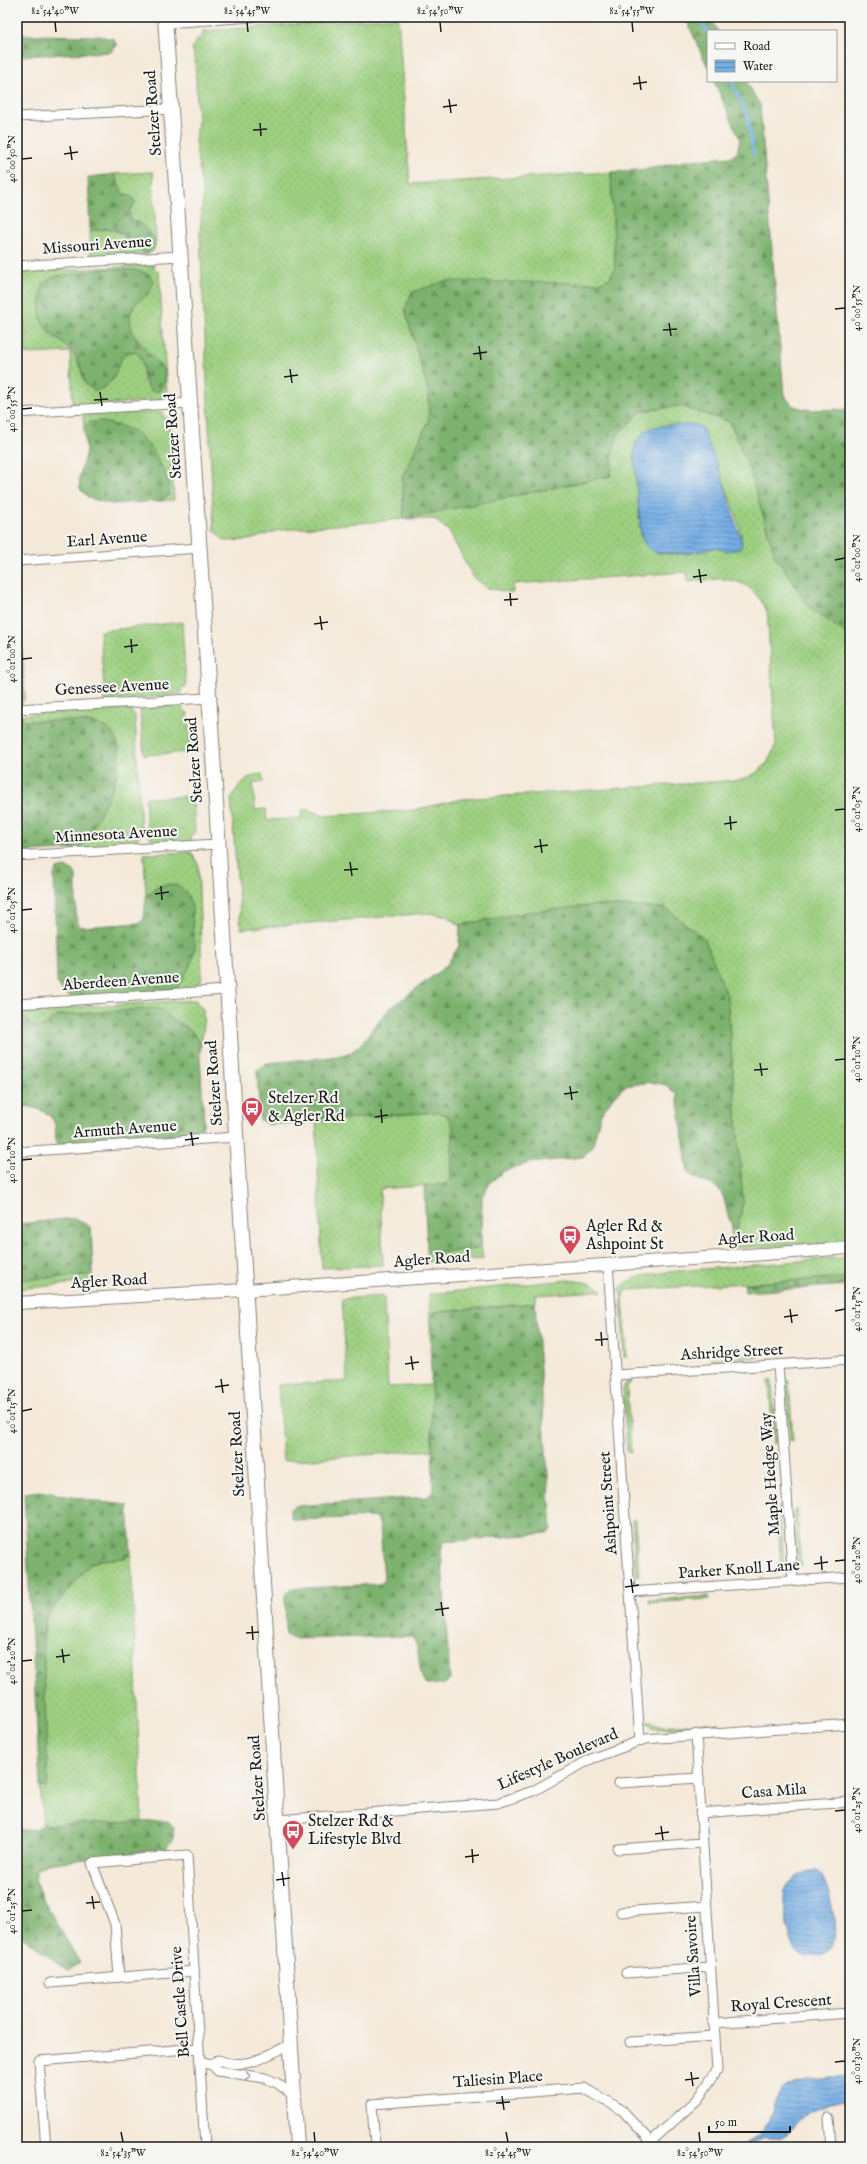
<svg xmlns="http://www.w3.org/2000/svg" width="867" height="2164" viewBox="0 0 867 2164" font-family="'IM FELL English',serif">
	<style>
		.grass { fill: url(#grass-dots); stroke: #5c764e; fill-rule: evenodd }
		.forest { fill: url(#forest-firs); stroke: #4c6745 }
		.water { fill: url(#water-rules); stroke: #486480 }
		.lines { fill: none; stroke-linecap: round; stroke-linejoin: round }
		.stream { stroke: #74ade4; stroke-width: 3 }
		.street-casing { stroke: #88827a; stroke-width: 11 }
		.secondary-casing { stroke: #88827a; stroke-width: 14 }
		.primary-casing { stroke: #88827a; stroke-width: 16 }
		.street { stroke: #fff; stroke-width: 9 }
		.secondary { stroke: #fff; stroke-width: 12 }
		.primary { stroke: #fff; stroke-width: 14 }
		.oneway { stroke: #999 }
		.ticks { fill: none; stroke: #1c1c1c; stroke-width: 1.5 }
		.labels { text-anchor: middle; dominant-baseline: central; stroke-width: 4; stroke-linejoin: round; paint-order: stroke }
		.street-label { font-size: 16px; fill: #1c1c1c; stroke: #f6f6f2 }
		.poi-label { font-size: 16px; fill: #1c1c1c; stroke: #f6f6f2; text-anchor: start }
		.neatline { fill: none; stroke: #1c1c1c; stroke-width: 1.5 }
		.ticks-label { font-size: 10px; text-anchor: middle; fill: #1c1c1c }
	</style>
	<defs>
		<pattern id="grass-dots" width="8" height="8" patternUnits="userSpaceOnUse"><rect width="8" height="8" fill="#9ccf80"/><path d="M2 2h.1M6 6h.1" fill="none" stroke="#86b16e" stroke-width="1.8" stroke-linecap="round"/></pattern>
		<pattern id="forest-firs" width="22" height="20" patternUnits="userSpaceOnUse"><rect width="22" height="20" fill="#7db26e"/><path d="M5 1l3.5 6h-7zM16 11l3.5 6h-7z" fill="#66905a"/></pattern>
		<pattern id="water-rules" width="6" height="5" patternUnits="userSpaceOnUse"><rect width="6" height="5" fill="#74ade4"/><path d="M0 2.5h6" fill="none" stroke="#5e8cb8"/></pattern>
	</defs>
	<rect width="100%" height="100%" fill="#f6f6f2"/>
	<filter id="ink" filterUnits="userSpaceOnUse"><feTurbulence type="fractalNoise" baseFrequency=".025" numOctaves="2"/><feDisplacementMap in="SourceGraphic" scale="8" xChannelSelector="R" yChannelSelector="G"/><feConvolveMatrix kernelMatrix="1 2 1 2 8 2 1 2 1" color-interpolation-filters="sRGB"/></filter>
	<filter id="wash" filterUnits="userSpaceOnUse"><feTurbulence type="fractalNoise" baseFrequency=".012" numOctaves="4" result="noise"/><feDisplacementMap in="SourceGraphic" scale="16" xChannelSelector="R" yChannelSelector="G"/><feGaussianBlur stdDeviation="0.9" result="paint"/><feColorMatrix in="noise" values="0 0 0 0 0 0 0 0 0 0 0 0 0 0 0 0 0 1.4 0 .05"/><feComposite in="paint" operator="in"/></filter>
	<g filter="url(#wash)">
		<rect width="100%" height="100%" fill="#f5e9d9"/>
		<g class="grass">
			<path d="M398,17L410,184L611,172L615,268L610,278L600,283L405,309L429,394V420L402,477L404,518L610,476L613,450L618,433L642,411L679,406L730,422L810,608L850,636V1242L732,1248L731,1226L737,1230L743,1202L727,996L529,912L460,925L446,916L428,913L241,929L231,800C236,787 246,775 262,774L263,782L253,783L255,810L266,809L267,820L302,818L301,811L306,809L324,816L413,810L462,799L741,780C763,771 768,765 776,743L767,611C748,573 724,578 688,582L687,572L513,584V593L488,588L473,577L449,531L434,519H404L280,530L249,540L224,541L214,530L200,234L203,197L195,139L198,123L195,60L192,48L197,40L202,37L203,31ZM636,442L721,474C726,490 747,535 740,549L725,551L716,547C702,553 658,559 647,547C644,544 643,539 641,536L634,454Z"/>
			<polygon points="17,56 21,116 17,116"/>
			<polygon points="153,172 156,241 141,224 131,220 129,211 130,195 123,194 114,174"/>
			<path d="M111,229C126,233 133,249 148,254L91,258L90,231Z"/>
			<path d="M154,265V269L159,272L167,393L161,395L163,400L73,407L70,352L26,354L21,272ZM150,292C145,296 137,300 134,306C118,328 151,355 164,371L144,381C143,372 144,351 131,352C127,352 125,354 123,356C118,363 116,373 113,380L84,382C79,355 69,348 48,332Z"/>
			<polygon points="163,412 164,417 169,419 174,500 159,501 169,495 89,422 84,429 83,415"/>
			<polygon points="182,622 186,686 181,689 181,694 105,702 100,631"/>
			<polygon points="182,705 183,710 188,713 191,752 144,755 140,711 143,707"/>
			<path d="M124,708L132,711L135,716L141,829C140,838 136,843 127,846L76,849L84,844L110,793L119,768L106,727L87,722L22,721V715Z"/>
			<path d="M193,796L195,833L190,835L191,842C142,846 148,843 145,798Z"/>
			<path d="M191,852L198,864L202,976L201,981L197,984V989L165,993L187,894C172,880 161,882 146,896L144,854Z"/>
			<path d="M196,1000L197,1004L203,1009L204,1025L200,1052L199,1041L183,1024L173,1020L164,1010L52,1019C39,1031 35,1033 25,1017L17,1015V1010Z"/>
			<polygon points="436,1112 447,1115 453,1127 451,1178 446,1184 380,1189 383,1265 322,1268 316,1121"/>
			<polygon points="481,1245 483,1259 427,1262 427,1250 433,1253 476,1249"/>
			<path d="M850,1257V1277L627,1290L623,1295L627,1357H624L621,1291L618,1290C631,1276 648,1275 666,1272Z"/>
			<polygon points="93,1270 94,1281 90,1282 17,1289 17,1280 89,1275"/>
			<path d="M568,1280C580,1282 594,1281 602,1291L535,1295V1303L436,1312L430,1316L429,1294Z"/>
			<polygon points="384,1296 388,1387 433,1385 432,1450 283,1461 278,1385 347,1381 342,1299"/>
			<polygon points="758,1355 758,1358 713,1361 711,1358"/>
			<polygon points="631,1380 632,1383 628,1385 627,1389 631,1453 627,1452 623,1389 626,1382"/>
			<polygon points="786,1380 789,1380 793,1442 790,1441"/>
			<polygon points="769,1381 772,1381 776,1442 773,1444"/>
			<polygon points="777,1506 780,1507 784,1567 781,1567"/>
			<polygon points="797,1509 801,1566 798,1566 794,1511"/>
			<polygon points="635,1519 639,1576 636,1575 632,1520"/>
			<polygon points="131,1553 142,1823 43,1825 40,1785 46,1787 43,1639 46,1617 89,1565 99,1560 126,1558"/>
			<polygon points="709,1596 710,1599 649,1603 649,1600"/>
			<polygon points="650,1720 659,1726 719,1722 717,1725 658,1729 652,1727 647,1722"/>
			<polygon points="622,1733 623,1736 580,1755 576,1754 594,1744"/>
		</g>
		<g class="forest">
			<polygon points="685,17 710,17 718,31 708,31 708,68"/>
			<polygon points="17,35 98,36 114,39 117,46 111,52 17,56"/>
			<polygon points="714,81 746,81 760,105 784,395 793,406 810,410 850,409 850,636 810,608 775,556 749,468 730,422 679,406 642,411 618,434 613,450 611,476 404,519 402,477 429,420 429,394 405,309 412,292 446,281 599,283 610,278 615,268 611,172 648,169 690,160 731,157 737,153 740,139"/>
			<polygon points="17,137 22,137 25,190 17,190"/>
			<path d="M114,174L123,194L130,195L136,202L129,211L131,220L141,224L156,241L154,250L148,254C134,249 127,232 112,229C105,228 97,230 90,231L88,177Z"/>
			<path d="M105,269L134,270L149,274L153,281L150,292L134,305L130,314L132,334L165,371L164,382L160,391L153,392C138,383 149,357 134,352C120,347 118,374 111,381C107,386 102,389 96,391L86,385C80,374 82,360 72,351C67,345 60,341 55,337C34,321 40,307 43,284L52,277Z"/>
			<path d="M99,421C110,424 126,426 135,432C149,441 173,479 169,495L159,501L111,504L89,498L80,489L79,478L86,451L84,429L89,422Z"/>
			<polygon points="17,642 22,650 25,697 20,706 17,706"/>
			<path d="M17,715H22V721C43,721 65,720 86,722C154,729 100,813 84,844L76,849L17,853Z"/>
			<path d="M64,867L73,870L76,875V917L80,927L139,923L144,919L146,896C163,881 184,878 191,904C193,911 192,919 193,926C194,933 195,941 195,948C193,964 185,976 176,989L73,998L64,993L57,983L54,875L57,869Z"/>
			<path d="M596,905L665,908L705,939L727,996L743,1202L737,1230C724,1221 729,1203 720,1191C712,1181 699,1184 688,1172L677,1095L666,1085L651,1082L625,1086L613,1097L600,1116L592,1148L583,1157L529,1163L504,1171L491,1182L482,1196L481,1245L476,1249L432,1253L427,1250L424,1187L446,1184L451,1178L453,1127L447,1115L436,1112L269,1125L260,1120L257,1070L267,1063L331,1057L350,1053L359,1046L388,1010L446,966L459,946L460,925L529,912Z"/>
			<path d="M156,1008C165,1010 166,1016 173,1020C185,1028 192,1027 199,1041L204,1122L202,1128L197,1131L198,1136L58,1146L56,1144C55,1138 56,1131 55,1125C50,1109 31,1106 17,1106V1015L25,1017C39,1040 43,1022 60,1015Z"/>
			<polygon points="76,1218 91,1228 93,1270 89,1275 17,1280 17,1224"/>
			<polygon points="850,1277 850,1285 745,1292 744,1284"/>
			<path d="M535,1303L552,1529L548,1533L444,1542L441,1549L450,1680L444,1684L426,1685C416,1670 422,1650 412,1636L293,1639L286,1635L285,1594L290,1589L380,1584L384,1580L380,1526L377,1517L294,1520L290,1516V1509L295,1506L427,1497L433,1491L430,1316L436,1312Z"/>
			<polygon points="40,1491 99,1502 128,1505 131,1553 126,1558 99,1560 89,1565 46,1617 43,1639 48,1781 46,1788 40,1785 24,1493"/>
			<polygon points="167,1821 174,1828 173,1840 166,1849 47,1864 37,1869 35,1881 43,1900 80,1963 68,1971 17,1932 17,1830 35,1829 43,1825"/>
		</g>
		<g class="water">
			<path d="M695,424L702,428L721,474L742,543L740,549L725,551L716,547C702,553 658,559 647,547C644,544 643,539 641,536L634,454C638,420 668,426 695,424Z"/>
			<path d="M817,1870C829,1879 842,1938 830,1949C823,1956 814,1956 804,1957C801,1954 797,1952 795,1948C788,1938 780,1898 786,1888C792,1877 806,1871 817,1870Z"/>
			<path d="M850,2076V2100C840,2102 816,2106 808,2112C790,2125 792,2143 763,2137L748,2147H741C748,2142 758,2137 763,2130C773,2118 772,2096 786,2087C798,2078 835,2077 850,2076Z"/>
		</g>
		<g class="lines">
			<g class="stream">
				<polyline points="700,17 708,34"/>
				<polyline points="731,81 747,114 754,155"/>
			</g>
		</g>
	</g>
	<g filter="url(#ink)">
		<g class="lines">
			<g class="street-casing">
				<g id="street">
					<polyline points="165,23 252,17"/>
					<polyline points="17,117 171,109"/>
					<polyline points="17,266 180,256"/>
					<polyline points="17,413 189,403"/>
					<polyline points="17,561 199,548"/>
					<polyline points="17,709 208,698"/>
					<polyline points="17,856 217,844"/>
					<polyline points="17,1004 226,990"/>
					<polyline points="17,1152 236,1137"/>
					<polyline points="608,1264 640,1741"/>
					<polyline points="778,1365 793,1581"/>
					<polyline points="616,1375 850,1360"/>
					<polyline points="630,1592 850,1577"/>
					<polyline points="619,1783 699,1778"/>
					<polyline points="700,1813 850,1802"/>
					<polyline points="277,1820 498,1803 533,1791 591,1759 645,1739 850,1724"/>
					<polyline points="618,1849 702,1843"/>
					<polyline points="621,1912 706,1906"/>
					<polyline points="626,1973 710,1967"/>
					<polyline points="119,1977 115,1924 92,1863 187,1855 205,2147"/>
					<polyline points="50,1983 194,1971"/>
					<polyline points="713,2023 850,2013"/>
					<polyline points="630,2042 714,2036"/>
					<polyline points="200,2062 212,2065 218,2071 265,2078 277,2083 294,2096"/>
					<path d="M212,2065L218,2060C246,2071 266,2056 291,2044"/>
					<polyline points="829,2118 831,2147"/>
					<polyline points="46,2147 39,2061 199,2048"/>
					<polyline points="375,2147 372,2104 584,2088 622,2110 650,2140"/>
					<polyline points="645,2147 698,2099 717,2070 696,1734"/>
				</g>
			</g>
			<g class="secondary-casing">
				<polyline id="secondary" points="17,1303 245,1290 850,1248"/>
			</g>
			<g class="primary-casing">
				<polyline id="primary" points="165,17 216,802 297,2147"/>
			</g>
			<use href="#street" class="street"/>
			<use href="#secondary" class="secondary"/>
			<use href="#primary" class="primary"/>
		</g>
		<defs><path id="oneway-chevron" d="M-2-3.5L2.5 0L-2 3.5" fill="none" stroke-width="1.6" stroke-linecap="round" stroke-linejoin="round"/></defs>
		<use class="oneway" href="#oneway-chevron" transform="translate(248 2076) rotate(8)"/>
	</g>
	<path class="ticks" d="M55,22L56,32M247,22L248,32M440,22L441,32M632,22L633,32M639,76L641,90M633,84L647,82M449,99L451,113M443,107L457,105M260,123L261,136M253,130L267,129M70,146L72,160M64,154L78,152M22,159L32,158M835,309L845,308M669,323L671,336M663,330L677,329M479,346L481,360M473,354L487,352M290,369L292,383M284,377L298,375M100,392L102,406M94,400L108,399M22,409L32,408M835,560L845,558M699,569L701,583M693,577L707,575M510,593L511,606M504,600L518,599M320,616L322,630M314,624L328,622M131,639L132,653M124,647L138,645M22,659L32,658M835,810L845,809M730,816L731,830M724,824L737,822M540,839L542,853M534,847L548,845M350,862L352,876M344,870L358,869M161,886L162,900M155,894L169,892M22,910L32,909M835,1060L845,1059M760,1063L762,1076M754,1070L768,1069M570,1086L572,1100M564,1094L578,1092M381,1109L382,1123M375,1117L388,1115M191,1132L193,1146M185,1140L199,1138M22,1160L32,1159M790,1309L792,1323M835,1311L845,1309M784,1317L798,1315M601,1332L602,1346M595,1340L608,1339M411,1356L413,1370M405,1364L419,1362M221,1379L223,1393M215,1387L229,1385M22,1411L32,1409M821,1556L822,1570M835,1561L845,1560M814,1564L828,1562M631,1579L633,1593M625,1587L639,1585M441,1602L443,1616M435,1610L449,1608M252,1626L253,1640M246,1633L259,1632M62,1649L64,1663M56,1657L70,1655M22,1661L32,1660M835,1811L845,1810M661,1826L663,1840M655,1834L669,1832M472,1849L473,1863M465,1857L479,1855M282,1872L284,1886M276,1880L290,1878M92,1896L94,1909M86,1903L100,1902M22,1911L32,1910M835,2062L845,2061M691,2072L693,2086M685,2080L699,2078M502,2096L504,2110M496,2103L510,2102M121,2132L123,2142M314,2132L315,2142M506,2132L508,2142M699,2132L700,2142"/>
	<defs>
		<g id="bus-pin" transform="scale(1.15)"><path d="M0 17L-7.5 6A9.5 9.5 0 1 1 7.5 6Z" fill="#d1495b" stroke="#f6f6f2"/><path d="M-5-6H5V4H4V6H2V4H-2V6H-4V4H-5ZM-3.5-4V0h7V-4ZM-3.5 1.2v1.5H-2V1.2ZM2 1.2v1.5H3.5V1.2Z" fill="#fff"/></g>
	</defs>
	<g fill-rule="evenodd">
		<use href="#bus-pin" x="252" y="1108"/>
		<use href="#bus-pin" x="570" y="1236"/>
		<use href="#bus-pin" x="293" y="1831"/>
	</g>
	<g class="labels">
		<g class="street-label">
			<text transform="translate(154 113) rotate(-94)">Stelzer Road</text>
			<text transform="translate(97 246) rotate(-4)">Missouri Avenue</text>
			<text transform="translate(174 436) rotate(-94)">Stelzer Road</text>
			<text transform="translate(107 540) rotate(-4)">Earl Avenue</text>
			<text transform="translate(112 688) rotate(-3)">Genessee Avenue</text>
			<text transform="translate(195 760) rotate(-94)">Stelzer Road</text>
			<text transform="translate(116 835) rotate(-3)">Minnesota Avenue</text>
			<text transform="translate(121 982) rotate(-4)">Aberdeen Avenue</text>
			<text transform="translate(215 1083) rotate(-94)">Stelzer Road</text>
			<text transform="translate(125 1130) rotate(-4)">Armuth Avenue</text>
			<text transform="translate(756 1238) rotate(-4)">Agler Road</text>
			<text transform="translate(432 1260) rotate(-4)">Agler Road</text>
			<text transform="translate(109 1282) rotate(-3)">Agler Road</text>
			<text transform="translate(732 1353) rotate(-3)">Ashridge Street</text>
			<text transform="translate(238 1454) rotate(-93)">Stelzer Road</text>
			<text transform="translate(771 1474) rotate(-94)">Maple Hedge Way</text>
			<text transform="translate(609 1503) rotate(-94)">Ashpoint Street</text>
			<text transform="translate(739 1570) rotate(-4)">Parker Knoll Lane</text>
			<text transform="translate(558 1760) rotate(-24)">Lifestyle Boulevard</text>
			<text transform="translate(258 1778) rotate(-94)">Stelzer Road</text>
			<text transform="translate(774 1792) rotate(-4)">Casa Mila</text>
			<text transform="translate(694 1956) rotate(-94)">Villa Savoire</text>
			<text transform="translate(181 2002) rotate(-94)">Bell Castle Drive</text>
			<text transform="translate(781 2004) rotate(-4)">Royal Crescent</text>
			<text transform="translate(498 2080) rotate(-4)">Taliesin Place</text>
		</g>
		<g class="poi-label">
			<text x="268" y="1099">Stelzer Rd<tspan x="268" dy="18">&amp; Agler Rd</tspan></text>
			<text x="586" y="1227">Agler Rd &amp;<tspan x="586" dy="18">Ashpoint St</tspan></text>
			<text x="308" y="1822">Stelzer Rd &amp;<tspan x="308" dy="18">Lifestyle Blvd</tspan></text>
		</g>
	</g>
	<rect width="867" height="2164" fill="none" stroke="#f6f6f2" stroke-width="44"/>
	<rect x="707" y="30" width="130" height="52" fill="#f6f6f2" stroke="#9f9f9c"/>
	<rect x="715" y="43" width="20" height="6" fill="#ffffff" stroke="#9f9f9c"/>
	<text x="743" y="50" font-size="12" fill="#1c1c1c">Road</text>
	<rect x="715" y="60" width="20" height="12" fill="url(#water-rules)" stroke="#9f9f9c"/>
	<text x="743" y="70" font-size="12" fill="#1c1c1c">Water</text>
	<path d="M709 2126v6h81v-6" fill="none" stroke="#1c1c1c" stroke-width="2"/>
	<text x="715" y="2126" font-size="12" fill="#1c1c1c" stroke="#f6f6f2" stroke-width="3" paint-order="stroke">50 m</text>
	<rect x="22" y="22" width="823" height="2120" class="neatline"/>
	<g class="ticks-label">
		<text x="55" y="14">82°54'40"W</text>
		<text x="247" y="14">82°54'45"W</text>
		<text x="440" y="14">82°54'50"W</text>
		<text x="632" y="14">82°54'55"W</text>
		<text transform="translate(11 159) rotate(-90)" y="4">40°00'50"N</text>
		<text transform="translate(856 308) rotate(-90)" y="4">40°00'55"N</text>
		<text transform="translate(11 409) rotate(-90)" y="4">40°00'55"N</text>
		<text transform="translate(856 558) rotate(-90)" y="4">40°01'00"N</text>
		<text transform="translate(11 659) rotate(-90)" y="4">40°01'00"N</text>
		<text transform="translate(856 809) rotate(-90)" y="4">40°01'05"N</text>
		<text transform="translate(11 910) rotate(-90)" y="4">40°01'05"N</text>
		<text transform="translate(856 1059) rotate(-90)" y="4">40°01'10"N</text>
		<text transform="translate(11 1160) rotate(-90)" y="4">40°01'10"N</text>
		<text transform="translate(856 1309) rotate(-90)" y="4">40°01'15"N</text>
		<text transform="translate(11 1411) rotate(-90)" y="4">40°01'15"N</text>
		<text transform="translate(856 1560) rotate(-90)" y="4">40°01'20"N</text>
		<text transform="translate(11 1661) rotate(-90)" y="4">40°01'20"N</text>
		<text transform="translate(856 1810) rotate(-90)" y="4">40°01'25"N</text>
		<text transform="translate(11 1911) rotate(-90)" y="4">40°01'25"N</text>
		<text transform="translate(856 2061) rotate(-90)" y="4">40°01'30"N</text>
		<text x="123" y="2156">82°54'35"W</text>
		<text x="315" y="2156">82°54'40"W</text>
		<text x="508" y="2156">82°54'45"W</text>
		<text x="700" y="2156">82°54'50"W</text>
	</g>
</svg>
